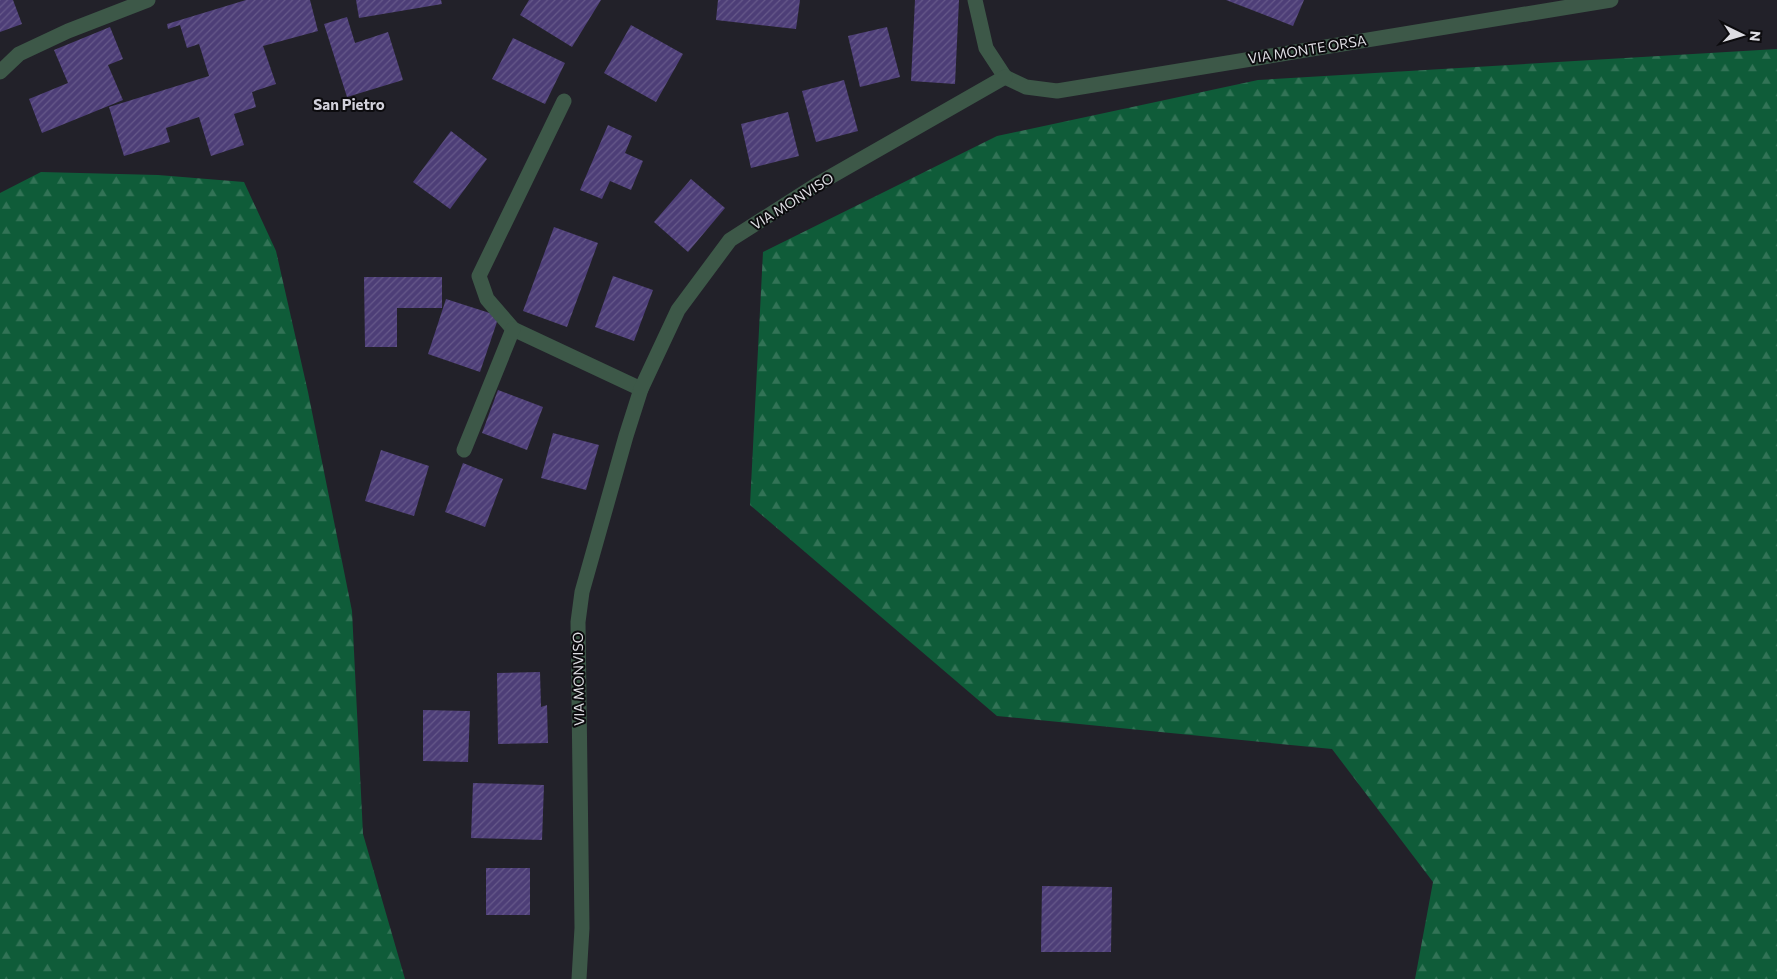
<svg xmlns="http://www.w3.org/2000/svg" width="1777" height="979" viewBox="0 0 1777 979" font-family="Commissioner,sans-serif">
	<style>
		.forest { fill: url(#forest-firs) }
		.building { fill: url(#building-hatch) }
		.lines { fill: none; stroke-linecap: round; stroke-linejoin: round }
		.street { stroke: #3d5848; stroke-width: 15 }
		.labels { text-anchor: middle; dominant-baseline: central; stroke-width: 4; stroke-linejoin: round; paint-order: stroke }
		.street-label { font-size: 14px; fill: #dedde3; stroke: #0c0b0e }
		.neighbourhood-label { font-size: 15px; font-weight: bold; fill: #d2d1db; stroke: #0c0b0e }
	</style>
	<defs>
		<pattern id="forest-firs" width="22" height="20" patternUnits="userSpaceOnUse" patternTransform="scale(1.25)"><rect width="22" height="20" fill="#0f5c39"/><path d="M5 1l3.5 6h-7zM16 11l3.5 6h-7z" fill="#327356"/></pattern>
		<pattern id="building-hatch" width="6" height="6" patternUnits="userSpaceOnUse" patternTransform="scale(1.25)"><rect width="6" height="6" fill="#4d3e77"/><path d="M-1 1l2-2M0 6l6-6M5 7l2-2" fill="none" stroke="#66598a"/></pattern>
	</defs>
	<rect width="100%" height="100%" fill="#222129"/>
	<g class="forest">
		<polygon points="1777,49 1777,979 1415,979 1433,882 1332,749 997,716 750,505 763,252 997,136 1258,80"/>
		<polygon points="41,172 158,175 244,182 276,251 308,392 352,611 363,834 405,979 0,979 0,193"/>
	</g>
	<g class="building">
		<polygon points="0,0 13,0 22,24 0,32"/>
		<polygon points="246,0 310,0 318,31 263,46 276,84 252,92 256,107 234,114 244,145 211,156 199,117 166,128 170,142 124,156 109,107 209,76 199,44 187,48 180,25 168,29 167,24"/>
		<polygon points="356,0 441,0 442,4 359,18"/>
		<polygon points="529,0 601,0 572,47 520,15"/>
		<polygon points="718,0 800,0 796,29 716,20"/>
		<polygon points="915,0 959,0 955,84 911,81"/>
		<polygon points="1226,0 1304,0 1293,26"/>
		<polygon points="347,17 355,43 388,32 403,80 347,97 324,24"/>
		<polygon points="631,25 683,54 656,102 604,73"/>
		<polygon points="110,27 123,59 108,65 123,100 42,133 29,99 68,83 54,50"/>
		<polygon points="887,27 900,77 860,87 848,36"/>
		<polygon points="513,38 565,63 545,104 492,79"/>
		<polygon points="844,80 858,131 816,142 802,91"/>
		<polygon points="788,112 799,156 751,168 741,124"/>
		<polygon points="608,125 632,136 625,153 643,161 631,190 610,181 602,199 580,190"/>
		<polygon points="451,131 487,159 450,209 413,182"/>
		<polygon points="691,179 725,208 688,252 654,222"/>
		<polygon points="554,227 598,243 567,327 523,311"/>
		<polygon points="613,276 653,290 634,341 595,327"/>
		<polygon points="364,277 442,277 442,308 397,308 397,347 365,347"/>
		<polygon points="446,299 499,316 480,372 428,354"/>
		<polygon points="498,390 543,407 527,450 482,433"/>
		<polygon points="553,433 599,445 586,490 541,478"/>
		<polygon points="381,450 429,466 414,516 365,501"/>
		<polygon points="463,463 503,479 485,527 445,512"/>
		<polygon points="540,672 541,707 547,705 548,743 498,744 497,673"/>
		<polygon points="423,710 470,711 468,762 423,761"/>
		<polygon points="473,783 544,785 542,840 471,838"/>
		<rect x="486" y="868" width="44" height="47"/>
		<polygon points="1042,886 1112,887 1111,952 1041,952"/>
	</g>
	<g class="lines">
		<g class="street">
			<polyline points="975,0 986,48 1005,77"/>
			<polyline points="0,72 19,54 68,31 148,0"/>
			<polyline points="1005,77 1026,87 1057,91 1611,0"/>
			<polyline points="564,101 479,276 487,299 513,329 641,389"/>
			<polyline points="464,450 513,329"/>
			<polyline points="579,979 582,928 578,622 582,592 626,436 641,389 678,310 730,240 816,185 1005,77"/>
		</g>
	</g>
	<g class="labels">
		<g class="street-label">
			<text transform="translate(1307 49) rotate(-9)">VIA MONTE ORSA</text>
			<text transform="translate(792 201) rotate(-32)">VIA MONVISO</text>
			<text transform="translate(578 679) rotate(-91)">VIA MONVISO</text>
		</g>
		<g class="neighbourhood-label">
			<text x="349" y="104">San Pietro</text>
		</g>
	</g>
	<g transform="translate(1742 35) rotate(95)" stroke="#0c0b0e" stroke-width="4" paint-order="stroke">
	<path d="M0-4L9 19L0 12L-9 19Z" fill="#dedde3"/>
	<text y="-8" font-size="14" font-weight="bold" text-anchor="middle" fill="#dedde3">N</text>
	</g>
</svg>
